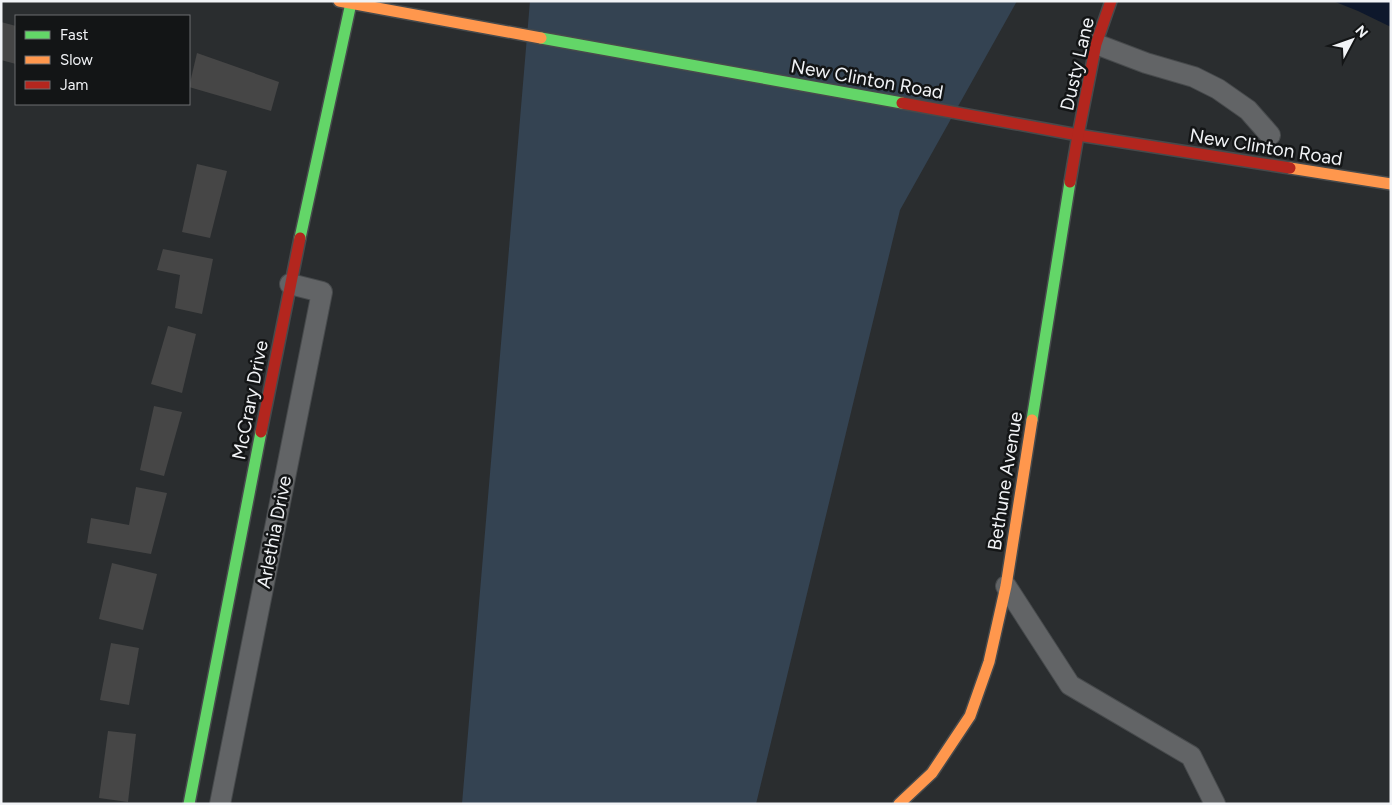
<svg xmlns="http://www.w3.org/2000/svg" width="1392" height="805" viewBox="0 0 1392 805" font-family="Figtree,sans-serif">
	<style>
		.green { fill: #344352 }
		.water { fill: #0e182c }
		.building { fill: #464646 }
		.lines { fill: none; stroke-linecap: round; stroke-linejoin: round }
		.street-casing { stroke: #474a4c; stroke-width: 22 }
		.fast-casing { stroke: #474a4c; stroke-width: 14 }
		.slow-casing { stroke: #474a4c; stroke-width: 14 }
		.jam-casing { stroke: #474a4c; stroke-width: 14 }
		.street { stroke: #626466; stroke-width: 20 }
		.fast { stroke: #63d668; stroke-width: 11 }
		.slow { stroke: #ff974d; stroke-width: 11 }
		.jam { stroke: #b3261e; stroke-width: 11 }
		.labels { text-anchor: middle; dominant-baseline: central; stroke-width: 5; stroke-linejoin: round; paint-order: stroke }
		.street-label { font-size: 19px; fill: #f1f3f6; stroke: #131516 }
	</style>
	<rect width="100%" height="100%" fill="#2a2d2f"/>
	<polygon class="green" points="530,1 1017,1 900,210 756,804 462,804"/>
	<polygon class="water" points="1333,1 1391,1 1391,27 1358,11"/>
	<g class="building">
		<polygon points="1,22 16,26 16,64 1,60"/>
		<polygon points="197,53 279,82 271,111 189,87"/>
		<polygon points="197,164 227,171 210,238 182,232"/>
		<polygon points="163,249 213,259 202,314 175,308 180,275 157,270"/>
		<polygon points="168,326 196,334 182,393 151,384"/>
		<polygon points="154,406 182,412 164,476 140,470"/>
		<polygon points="136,487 167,493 151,554 87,543 91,518 129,525"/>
		<polygon points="112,563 157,574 143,630 99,619"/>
		<polygon points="111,643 139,648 129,705 100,700"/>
		<polygon points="108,731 136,734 128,802 99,798"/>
	</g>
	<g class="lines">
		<g class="street-casing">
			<g id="street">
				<polyline points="1096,44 1146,63 1194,77 1218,89 1248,110 1270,135"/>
				<polyline points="1006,586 1070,685 1191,756 1215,804"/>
				<polyline points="220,804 322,292 290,284"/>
			</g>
		</g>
		<g class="fast-casing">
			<g id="fast">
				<polyline points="541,38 902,103"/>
				<polyline points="300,238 351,3"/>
				<polyline points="1032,420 1070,182"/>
				<polyline points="189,804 261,432"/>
			</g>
		</g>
		<g class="slow-casing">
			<g id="slow">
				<polyline points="339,1 541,38"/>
				<polyline points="1290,168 1391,184"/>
				<polyline points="899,804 932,773 970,716 989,662 1006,586 1032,420"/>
			</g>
		</g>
		<g class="jam-casing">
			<g id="jam">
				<polyline points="902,103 1078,135 1290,168"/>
				<polyline points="1070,182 1078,135 1096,44 1111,1"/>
				<polyline points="261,432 300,238"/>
			</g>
		</g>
		<use href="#street" class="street"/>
		<use href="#fast" class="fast"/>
		<use href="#slow" class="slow"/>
		<use href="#jam" class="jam"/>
	</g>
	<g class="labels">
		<g class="street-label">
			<text transform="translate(1077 64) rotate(-77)">Dusty Lane</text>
			<text transform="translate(867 79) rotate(10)">New Clinton Road</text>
			<text transform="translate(1266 147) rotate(9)">New Clinton Road</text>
			<text transform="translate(250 400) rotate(-79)">McCrary Drive</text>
			<text transform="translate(1005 481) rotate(-81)">Bethune Avenue</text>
			<text transform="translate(274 532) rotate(-79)">Arlethia Drive</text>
		</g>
	</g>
	<rect width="1392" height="805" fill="none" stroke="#f1f3f6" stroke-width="5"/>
	<rect x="15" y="15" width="175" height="90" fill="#131516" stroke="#6c6e70"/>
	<rect x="25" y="31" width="25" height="8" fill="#63d668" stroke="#6c6e70"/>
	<text x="60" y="40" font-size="15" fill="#f1f3f6">Fast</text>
	<rect x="25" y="56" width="25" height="8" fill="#ff974d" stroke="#6c6e70"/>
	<text x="60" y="65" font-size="15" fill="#f1f3f6">Slow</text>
	<rect x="25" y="81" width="25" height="8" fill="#b3261e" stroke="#6c6e70"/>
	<text x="60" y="90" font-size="15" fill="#f1f3f6">Jam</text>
	<g transform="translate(1352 40) rotate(49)" stroke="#131516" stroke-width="4" paint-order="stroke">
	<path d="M0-4L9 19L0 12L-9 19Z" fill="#f1f3f6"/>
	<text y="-8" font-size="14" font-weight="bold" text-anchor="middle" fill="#f1f3f6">N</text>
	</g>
</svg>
